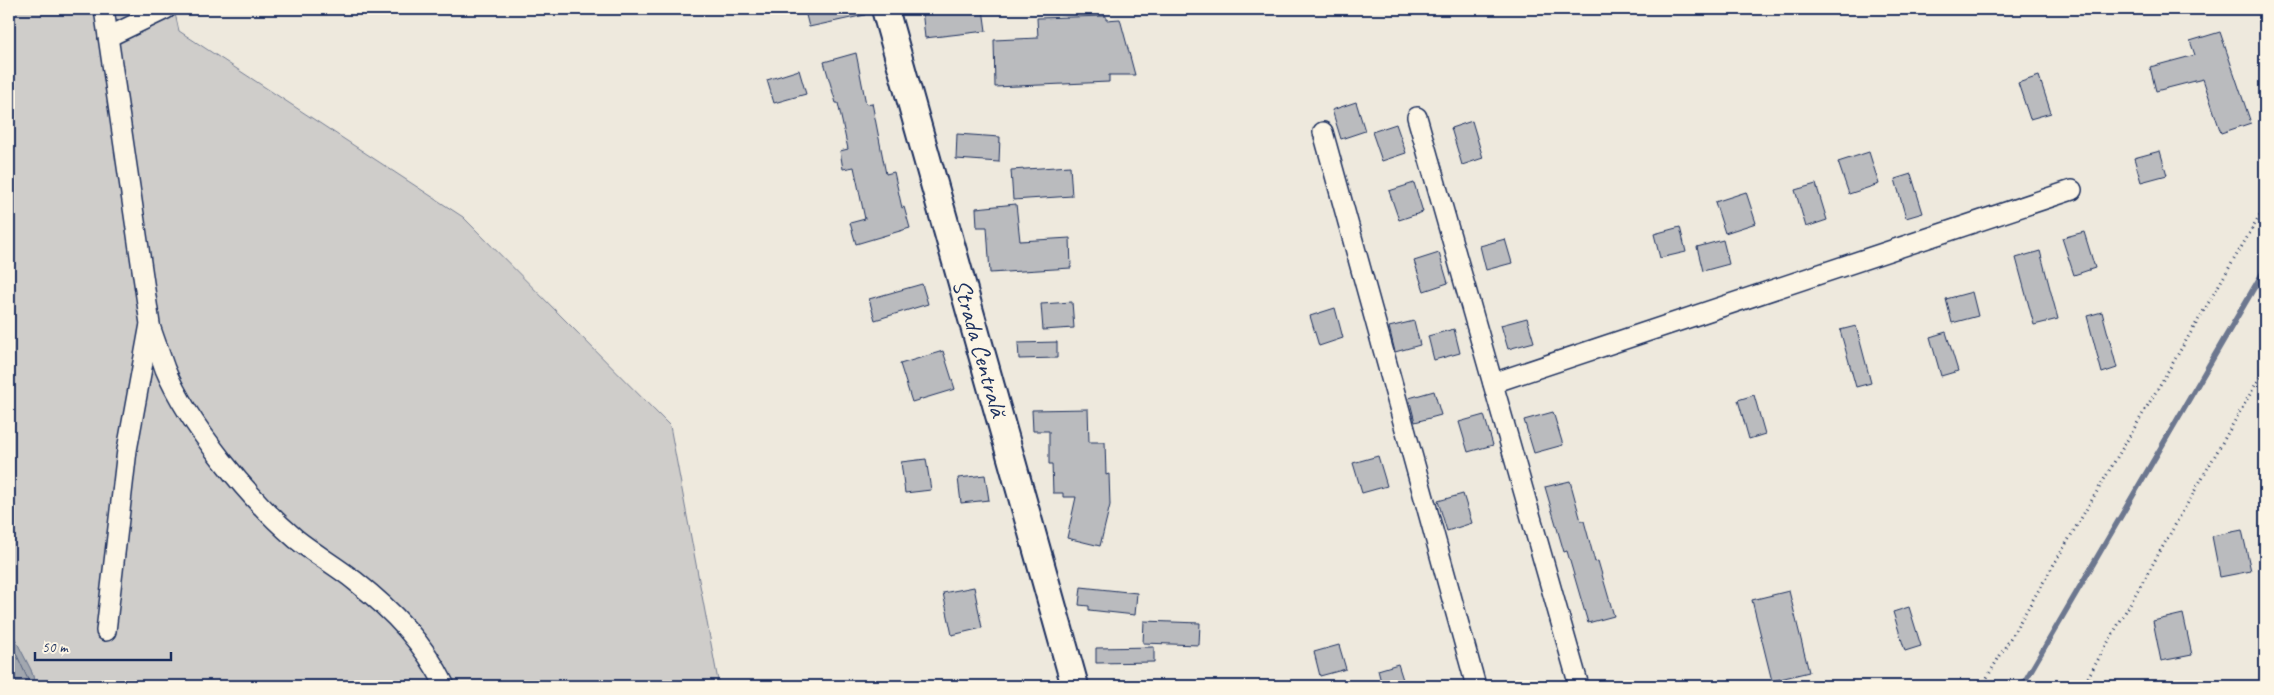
<svg xmlns="http://www.w3.org/2000/svg" width="2274" height="695" viewBox="0 0 2274 695" font-family="Caveat,sans-serif">
	<style>
		.green { fill: #cfcdca; stroke: #757e94 }
		.water { fill: #a2a7af; stroke: #6c778f }
		.lines { fill: none; stroke-linecap: round; stroke-linejoin: round }
		.shore { stroke: #515f7e; stroke-width: 1 }
		.stream { stroke: #6c778f; stroke-width: 5.5 }
		.building { fill: #babbbe; stroke: #1b2f5e }
		.minor-casing { stroke: #1b2f5e; stroke-width: 22 }
		.secondary-casing { stroke: #1b2f5e; stroke-width: 30 }
		.path { stroke: #1b2f5e; stroke-width: 3; stroke-dasharray: 1 4; stroke-linecap: butt }
		.minor { stroke: #fcf5e5; stroke-width: 19 }
		.secondary { stroke: #fcf5e5; stroke-width: 26 }
		.labels { text-anchor: middle; dominant-baseline: central; stroke-width: 4; stroke-linejoin: round; paint-order: stroke }
		.street-label { font-size: 25px; fill: #1b2f5e; stroke: #fcf5e5 }
	</style>
	<rect width="100%" height="100%" fill="#eee9dd"/>
	<filter id="ink" filterUnits="userSpaceOnUse"><feTurbulence type="fractalNoise" baseFrequency=".02" numOctaves="2"/><feDisplacementMap in="SourceGraphic" scale="10" xChannelSelector="R" yChannelSelector="G"/><feConvolveMatrix kernelMatrix="1 2 1 2 8 2 1 2 1" color-interpolation-filters="sRGB"/></filter>
	<g filter="url(#ink)">
		<polygon class="green" points="9,9 174,9 179,31 463,217 670,426 719,686 36,686 31,670 9,627"/>
		<polygon class="water" points="9,627 31,670 36,686 9,686"/>
		<g class="lines">
			<polyline class="shore" points="9,638 31,686"/>
			<polyline class="stream" points="2022,686 2265,269"/>
		</g>
		<g class="building">
			<polygon points="815,9 864,9 865,15 809,27 805,11"/>
			<polygon points="922,9 983,9 986,31 925,38"/>
			<polygon points="1106,16 1106,20 1120,19 1135,75 1109,75 1109,82 995,87 994,40 1038,38 1037,18"/>
			<polygon points="2220,32 2251,123 2221,133 2203,79 2156,91 2150,67 2195,55 2190,41"/>
			<polygon points="856,53 866,104 872,103 886,174 894,172 902,208 904,207 910,228 856,244 850,223 865,219 854,167 843,169 840,151 848,149 838,103 836,103 824,62"/>
			<polygon points="799,70 806,94 774,103 767,80"/>
			<polygon points="2039,76 2051,113 2030,119 2018,83"/>
			<polygon points="1356,102 1365,131 1341,139 1332,110"/>
			<polygon points="1472,121 1483,158 1462,165 1451,128"/>
			<polygon points="1396,124 1406,153 1382,161 1372,132"/>
			<polygon points="957,134 1000,137 999,162 956,159"/>
			<polygon points="2160,151 2167,175 2141,182 2134,158"/>
			<polygon points="1869,152 1879,184 1849,194 1838,162"/>
			<polygon points="1070,166 1072,196 1013,200 1011,170"/>
			<polygon points="1911,174 1923,213 1906,218 1895,179"/>
			<polygon points="1414,183 1423,212 1399,220 1389,191"/>
			<polygon points="1816,184 1827,220 1806,227 1795,190"/>
			<polygon points="1746,192 1756,223 1725,233 1715,202"/>
			<polygon points="1016,204 1020,241 1070,238 1071,268 990,273 987,227 977,227 976,208"/>
			<polygon points="1680,227 1686,252 1660,258 1654,234"/>
			<polygon points="2084,232 2095,268 2074,275 2062,238"/>
			<polygon points="1505,239 1512,263 1486,270 1480,246"/>
			<polygon points="1723,240 1729,264 1703,271 1697,247"/>
			<polygon points="2040,251 2058,319 2034,325 2016,258"/>
			<polygon points="1439,253 1448,283 1424,291 1414,261"/>
			<polygon points="922,284 928,304 875,320 869,299"/>
			<polygon points="1972,292 1978,316 1952,323 1946,299"/>
			<polygon points="1072,302 1074,328 1043,330 1041,304"/>
			<polygon points="1335,308 1343,338 1319,346 1310,316"/>
			<polygon points="2102,312 2117,368 2102,373 2087,316"/>
			<polygon points="1527,318 1534,342 1508,349 1501,325"/>
			<polygon points="1414,321 1420,345 1395,352 1389,327"/>
			<polygon points="1856,326 1871,383 1856,387 1840,330"/>
			<polygon points="1454,329 1460,353 1434,360 1428,336"/>
			<polygon points="1946,332 1958,371 1941,376 1930,337"/>
			<polygon points="1057,342 1057,358 1019,359 1018,343"/>
			<polygon points="943,351 955,389 912,402 900,364"/>
			<polygon points="1434,391 1441,415 1415,422 1409,398"/>
			<polygon points="1754,395 1765,434 1749,439 1738,400"/>
			<polygon points="1088,409 1089,442 1105,442 1106,475 1109,474 1110,505 1100,546 1067,538 1076,497 1063,497 1063,493 1053,493 1052,464 1049,464 1049,431 1033,431 1032,410"/>
			<polygon points="1553,412 1563,445 1534,453 1524,420"/>
			<polygon points="1484,415 1493,445 1468,452 1459,422"/>
			<polygon points="1378,456 1387,486 1362,493 1353,463"/>
			<polygon points="926,459 931,490 905,493 901,462"/>
			<polygon points="985,475 989,500 961,503 958,478"/>
			<polygon points="1570,481 1581,521 1584,521 1595,562 1598,561 1614,616 1588,623 1567,551 1564,552 1545,487"/>
			<polygon points="1463,494 1472,523 1447,531 1438,501"/>
			<polygon points="2242,530 2251,571 2220,577 2212,536"/>
			<polygon points="974,587 982,628 952,635 943,593"/>
			<polygon points="1081,587 1137,593 1135,615 1089,610 1089,606 1079,605"/>
			<polygon points="1789,591 1809,672 1772,681 1752,600"/>
			<polygon points="1909,607 1921,646 1905,651 1893,612"/>
			<polygon points="2183,614 2192,655 2161,661 2153,621"/>
			<polygon points="1144,621 1200,623 1199,645 1143,643"/>
			<polygon points="1339,645 1346,669 1320,676 1314,652"/>
			<polygon points="1154,647 1154,662 1096,663 1096,648"/>
			<polygon points="1398,664 1405,686 1382,686 1378,670"/>
		</g>
		<g class="lines">
			<g class="minor-casing">
				<g id="minor">
					<polyline points="104,9 150,324 127,450 106,631"/>
					<polyline points="108,37 166,9"/>
					<polyline points="1417,117 1579,686"/>
					<polyline points="1323,132 1476,686"/>
					<path d="M150,326C155,340 160,355 165,369C188,424 250,500 296,539C315,554 336,566 355,581C393,611 424,643 445,686"/>
					<polyline points="1493,383 2072,190"/>
				</g>
			</g>
			<g class="secondary-casing">
				<polyline id="secondary" points="885,9 1075,686"/>
			</g>
			<g class="path">
				<polyline points="1982,686 2265,207"/>
				<polyline points="2083,686 2265,368"/>
			</g>
			<use href="#minor" class="minor"/>
			<use href="#secondary" class="secondary"/>
		</g>
	</g>
	<g class="labels">
		<g class="street-label">
			<text transform="translate(980 348) rotate(74)">Strada Centrală</text>
		</g>
	</g>
	<rect width="2274" height="695" fill="none" stroke="#fcf5e5" stroke-width="30"/>
	<rect x="15" y="15" width="2244" height="665" fill="none" stroke="#1b2f5e" stroke-width="2" filter="url(#ink)"/>
	<path d="M35 652v8h136v-8" fill="none" stroke="#1b2f5e" stroke-width="2.5"/>
	<text x="42" y="652" font-size="15" fill="#1b2f5e" stroke="#fcf5e5" stroke-width="4" paint-order="stroke">50 m</text>
</svg>
